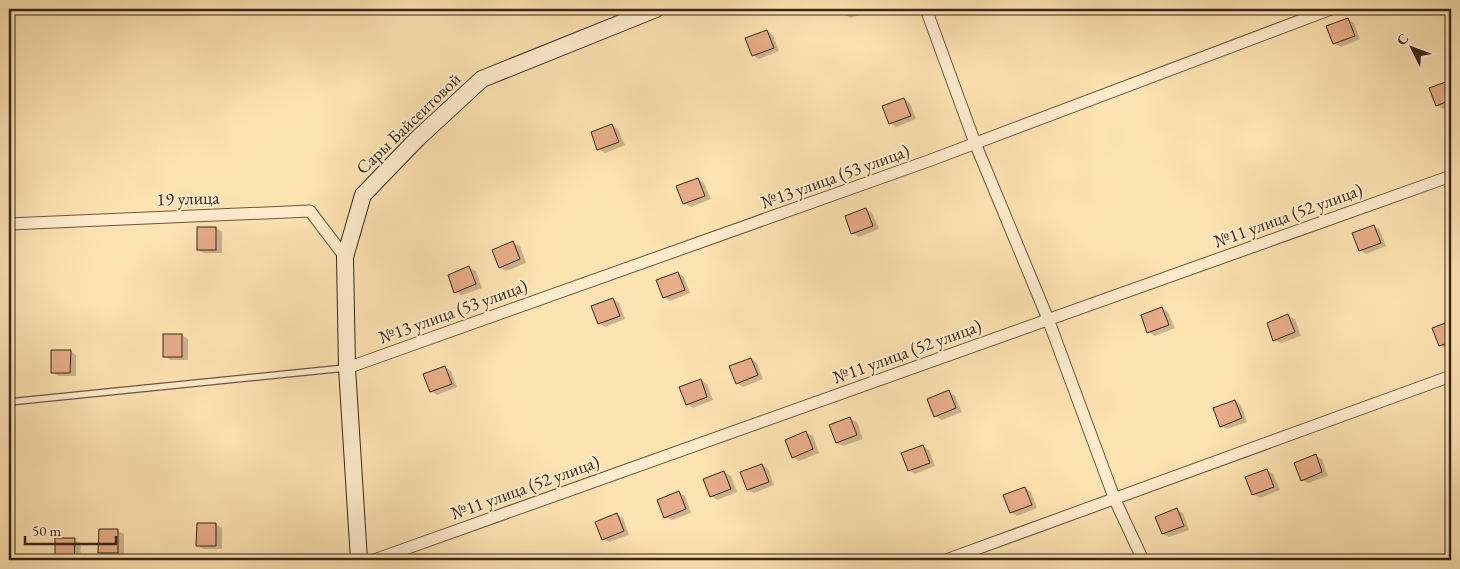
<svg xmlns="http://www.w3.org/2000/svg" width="1460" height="569" viewBox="0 0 1460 569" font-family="'EB Garamond',serif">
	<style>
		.shadow { fill: #0003 }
		.building { fill: #e7ac89; stroke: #382718 }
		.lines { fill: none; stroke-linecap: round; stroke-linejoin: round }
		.lane-casing { stroke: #69563e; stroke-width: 8 }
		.street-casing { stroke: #69563e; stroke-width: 13 }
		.secondary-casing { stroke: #382718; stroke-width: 18 }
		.lane { stroke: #feeccd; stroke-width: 5.5 }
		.street { stroke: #feeccd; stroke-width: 11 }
		.secondary { stroke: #feeccd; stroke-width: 16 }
		.labels { text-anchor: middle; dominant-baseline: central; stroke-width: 4; stroke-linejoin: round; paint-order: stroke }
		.street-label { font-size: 18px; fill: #382718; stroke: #feeccd }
	</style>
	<rect width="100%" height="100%" fill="#fde2b2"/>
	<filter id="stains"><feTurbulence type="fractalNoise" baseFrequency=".004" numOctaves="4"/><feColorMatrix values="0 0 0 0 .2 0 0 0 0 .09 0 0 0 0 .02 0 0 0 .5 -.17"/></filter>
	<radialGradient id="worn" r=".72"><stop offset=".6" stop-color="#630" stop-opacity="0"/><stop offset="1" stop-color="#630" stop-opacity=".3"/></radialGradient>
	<g class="shadow">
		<polygon points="842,9 870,9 871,10 851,18 844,14"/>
		<polygon points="1348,19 1354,23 1360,39 1341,47 1334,43"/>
		<polygon points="767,31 773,35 779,51 759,59 753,55"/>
		<polygon points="1450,81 1451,106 1443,109 1437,105"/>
		<polygon points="904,99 910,103 916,119 896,127 890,123"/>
		<polygon points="612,125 618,129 625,145 605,153 598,149"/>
		<polygon points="698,179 704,183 711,199 691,207 684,203"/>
		<polygon points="866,209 872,213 879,229 859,237 852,233"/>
		<polygon points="1374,226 1380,230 1386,246 1366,254 1360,250"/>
		<polygon points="216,228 222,232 222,253 204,253 198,250"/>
		<polygon points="513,243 520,246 526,263 506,271 500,267"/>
		<polygon points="469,268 476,271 482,288 462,295 455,292"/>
		<polygon points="678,273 684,277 690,293 670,301 664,297"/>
		<polygon points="613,299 619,303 625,319 605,327 599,323"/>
		<polygon points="1162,308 1168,312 1175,328 1155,336 1149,332"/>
		<polygon points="1288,316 1295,319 1301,336 1281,343 1274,340"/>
		<polygon points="1451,322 1451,347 1446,349 1440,345 1434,329"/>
		<polygon points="182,335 188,339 188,360 170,360 164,356"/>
		<polygon points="70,351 76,355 76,376 59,376 52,372"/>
		<polygon points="751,359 757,363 763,379 743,387 737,383"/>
		<polygon points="445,367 451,371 457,387 437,395 431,391"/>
		<polygon points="701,380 707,384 713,400 693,408 687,404"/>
		<polygon points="949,392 955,396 962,412 942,420 935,416"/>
		<polygon points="1235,401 1241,405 1247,422 1227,429 1221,426"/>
		<polygon points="850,419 857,422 863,439 843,446 837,443"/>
		<polygon points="806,433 813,436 819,453 799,461 793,457"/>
		<polygon points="923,446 929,450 935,466 915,474 909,470"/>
		<polygon points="1315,456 1322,459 1328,476 1308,483 1302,480"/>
		<polygon points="762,465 768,469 774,485 754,493 748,490"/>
		<polygon points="1267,470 1273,474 1280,490 1260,498 1253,494"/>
		<polygon points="724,472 731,476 737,492 717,500 711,496"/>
		<polygon points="1025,488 1031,492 1037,508 1017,516 1011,512"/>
		<polygon points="679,493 685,496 691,513 672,520 665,517"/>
		<polygon points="1177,510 1183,513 1189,530 1169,537 1163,534"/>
		<polygon points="617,515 623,518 629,535 609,542 603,539"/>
		<polygon points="215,524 222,528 222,549 204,549 198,546"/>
		<polygon points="117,531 124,534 124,556 106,556 100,552"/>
		<polygon points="57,540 74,540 81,543 80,560 57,560"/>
	</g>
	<g class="building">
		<polygon points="1348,18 1355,36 1333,44 1326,26"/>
		<polygon points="767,30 774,48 752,56 745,38"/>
		<polygon points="1451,80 1451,100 1436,106 1429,88"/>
		<polygon points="904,98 911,116 889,124 882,106"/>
		<polygon points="612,124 619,142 597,150 591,132"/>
		<polygon points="698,178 705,196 683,204 676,186"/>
		<polygon points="866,208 873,226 851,234 845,216"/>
		<polygon points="1374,225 1381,243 1359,251 1352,233"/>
		<rect x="197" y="227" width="19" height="23"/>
		<polygon points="513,241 520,259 499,268 492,250"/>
		<polygon points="469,266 476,284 454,293 448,275"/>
		<polygon points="678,272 685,290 663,298 656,280"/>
		<polygon points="613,298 620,316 598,324 591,306"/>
		<polygon points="1162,307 1169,325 1147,333 1141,315"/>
		<polygon points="1288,314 1295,332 1273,341 1267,323"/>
		<polygon points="1451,321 1451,342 1439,346 1432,328"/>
		<rect x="163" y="334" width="19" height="23"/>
		<polygon points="51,350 71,350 70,373 51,373"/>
		<polygon points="751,358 758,375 736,384 729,366"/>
		<polygon points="445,366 452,384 430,392 423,374"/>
		<polygon points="701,379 707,397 686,405 679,387"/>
		<polygon points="949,390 956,408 934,417 927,399"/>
		<polygon points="1235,400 1242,418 1220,427 1213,408"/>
		<polygon points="850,417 857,435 836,443 829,425"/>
		<polygon points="806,431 813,449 792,458 785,440"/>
		<polygon points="923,445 930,463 908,471 901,453"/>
		<polygon points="1316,454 1322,472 1301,481 1294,463"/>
		<polygon points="762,464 769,482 747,490 740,472"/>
		<polygon points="1267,469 1274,487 1252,495 1245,477"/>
		<polygon points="724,471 731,489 710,497 703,479"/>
		<polygon points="1025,487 1032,505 1010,513 1003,495"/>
		<polygon points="679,491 686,509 664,518 657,500"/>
		<polygon points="1177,508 1184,526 1162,534 1155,517"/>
		<polygon points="617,513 624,531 602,540 595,522"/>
		<polygon points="197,523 216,523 216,546 196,546"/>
		<polygon points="99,529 118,529 118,553 98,553"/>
		<polygon points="55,538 75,538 74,560 55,560"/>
	</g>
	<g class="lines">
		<g class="lane-casing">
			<polyline id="lane" points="9,402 345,368"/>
		</g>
		<g class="street-casing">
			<g id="street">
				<polyline points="926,9 975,143 1048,319 1115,500 1143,560"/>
				<polyline points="9,224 310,211 345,257"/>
				<polyline points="347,368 931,160 1331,9"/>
				<polyline points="374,560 1451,176"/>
				<polyline points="946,560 1451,376"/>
			</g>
		</g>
		<g class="secondary-casing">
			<polyline id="secondary" points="359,560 347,368 345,257 363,195 417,139 482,79 656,9"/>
		</g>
		<use href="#lane" class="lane"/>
		<use href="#street" class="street"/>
		<use href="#secondary" class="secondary"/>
	</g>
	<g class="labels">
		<g class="street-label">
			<text transform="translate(408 123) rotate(-44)">Сары Байсеитовой</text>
			<text transform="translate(835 176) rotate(-20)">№13 улица (53 улица)</text>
			<text transform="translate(188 198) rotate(-2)">19 улица</text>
			<text transform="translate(1288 215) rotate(-20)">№11 улица (52 улица)</text>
			<text transform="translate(453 311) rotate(-20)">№13 улица (53 улица)</text>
			<text transform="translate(907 351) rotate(-20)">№11 улица (52 улица)</text>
			<text transform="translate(525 487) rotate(-20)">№11 улица (52 улица)</text>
		</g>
	</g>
	<rect width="1460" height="569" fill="none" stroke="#fde2b2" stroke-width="30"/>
	<rect x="10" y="10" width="1440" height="549" fill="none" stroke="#382718" stroke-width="2.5"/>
	<rect x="15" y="15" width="1430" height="539" fill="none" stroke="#382718"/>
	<g transform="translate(1412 48) rotate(312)" stroke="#feeccd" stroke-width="4" paint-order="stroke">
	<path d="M0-4L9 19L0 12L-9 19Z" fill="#382718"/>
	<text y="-8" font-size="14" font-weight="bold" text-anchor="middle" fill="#382718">С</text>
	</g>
	<path d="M25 536v8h91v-8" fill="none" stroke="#382718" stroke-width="2.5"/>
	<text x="32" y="536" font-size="15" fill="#382718" stroke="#feeccd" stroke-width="4" paint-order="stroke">50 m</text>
	<rect width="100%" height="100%" filter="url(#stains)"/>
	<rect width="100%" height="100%" fill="url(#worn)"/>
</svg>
